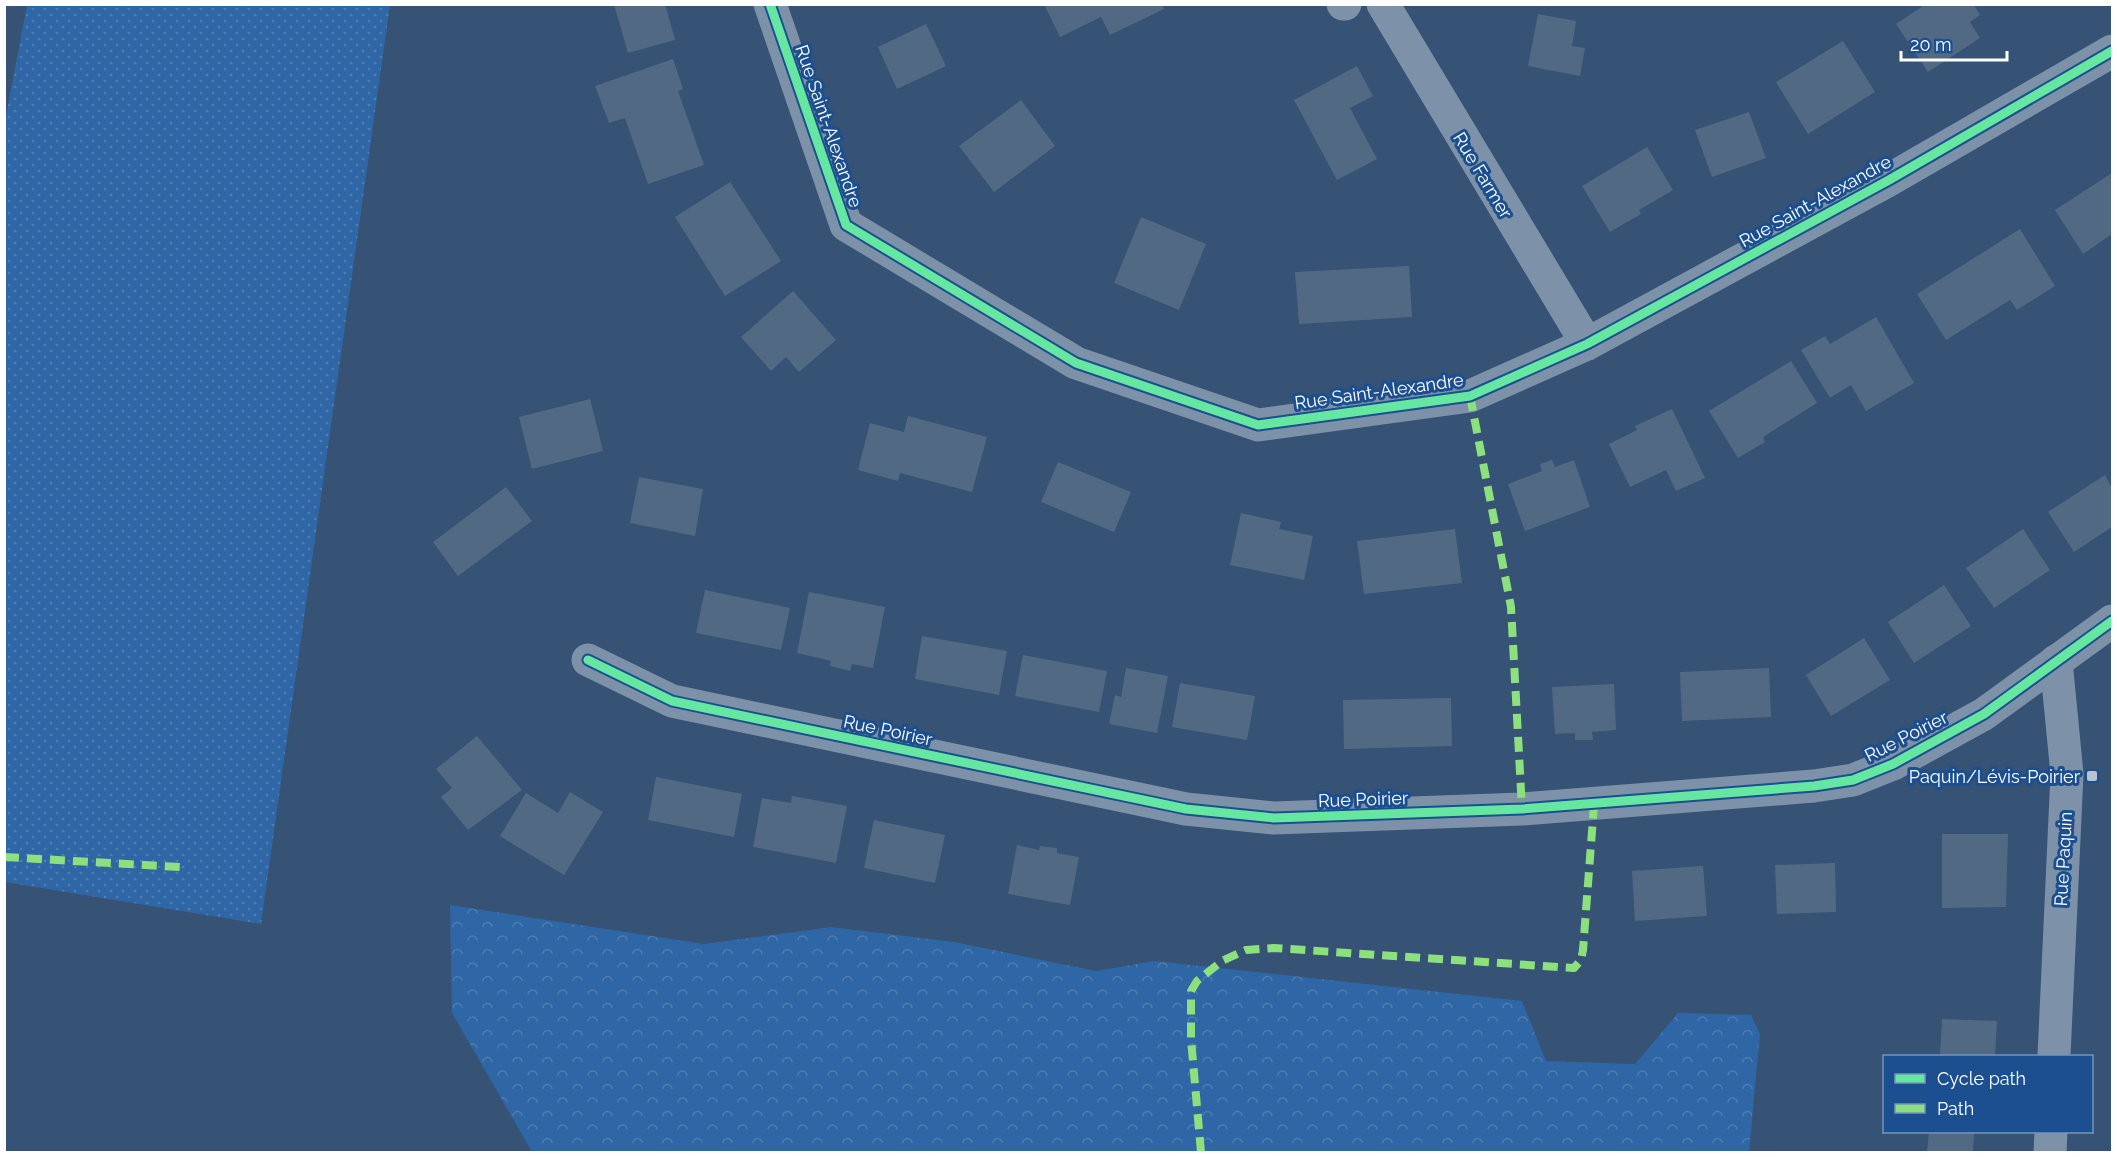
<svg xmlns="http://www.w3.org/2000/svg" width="2117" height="1157" viewBox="0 0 2117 1157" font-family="Raleway,sans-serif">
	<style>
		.grass { fill: url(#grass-dots) }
		.forest { fill: url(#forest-crowns) }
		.building { fill: #526984 }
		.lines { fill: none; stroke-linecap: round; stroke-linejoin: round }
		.minor { stroke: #7d92a8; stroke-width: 33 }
		.quiet { stroke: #8de07e; stroke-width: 8; stroke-dasharray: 15 8; stroke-linecap: butt }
		.cycleway-casing { stroke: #1b4f8f; stroke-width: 13 }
		.cycleway { stroke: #66e7a1; stroke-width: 9 }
		.poi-dot { fill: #b9c2ce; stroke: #1b4f8f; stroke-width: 2 }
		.labels { text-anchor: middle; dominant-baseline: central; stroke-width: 6; stroke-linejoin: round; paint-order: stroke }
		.street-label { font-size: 18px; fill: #fff; stroke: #1b4f8f }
		.poi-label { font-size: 18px; fill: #fff; stroke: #1b4f8f; text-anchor: end }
	</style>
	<defs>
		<pattern id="grass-dots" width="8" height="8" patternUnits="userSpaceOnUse" patternTransform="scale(1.5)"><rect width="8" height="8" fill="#2f66a5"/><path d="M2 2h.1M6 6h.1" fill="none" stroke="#4e7db2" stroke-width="1.8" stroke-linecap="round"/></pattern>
		<pattern id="forest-crowns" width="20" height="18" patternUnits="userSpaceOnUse" patternTransform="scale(1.5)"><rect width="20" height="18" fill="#2f66a5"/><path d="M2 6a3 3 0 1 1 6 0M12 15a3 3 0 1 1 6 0" fill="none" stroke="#4e7db2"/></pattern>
	</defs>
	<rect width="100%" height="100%" fill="#365274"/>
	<polygon class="grass" points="27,5 390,5 261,924 5,882 4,126"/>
	<polygon class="forest" points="450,905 704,944 831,927 954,942 1096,971 1154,961 1522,1001 1546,1061 1635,1064 1678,1013 1751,1015 1760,1034 1749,1152 532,1152 452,1013"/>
	<g class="building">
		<polygon points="614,4 665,4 675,40 628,53"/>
		<polygon points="1044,4 1162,4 1164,9 1110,35 1101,17 1060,37"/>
		<polygon points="1926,4 1973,4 1980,15 1970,22 1980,38 1928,72 1896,24"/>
		<polygon points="1538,14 1576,21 1572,46 1585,48 1580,76 1528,66"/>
		<polygon points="926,24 946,66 897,89 878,47"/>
		<polygon points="1843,41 1875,92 1808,134 1776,82"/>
		<polygon points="673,59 683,89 678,91 704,165 648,184 625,118 609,123 595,86"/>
		<polygon points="1357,66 1373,96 1350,108 1377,159 1337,180 1294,100"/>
		<polygon points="1021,100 1055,146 994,192 959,146"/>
		<polygon points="1749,112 1766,158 1712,177 1695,130"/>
		<polygon points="1647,147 1673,190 1639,210 1641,214 1610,232 1582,186"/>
		<polygon points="2112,173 2112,234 2083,254 2055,210"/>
		<polygon points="730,182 781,261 725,296 675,217"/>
		<polygon points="1141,217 1206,244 1179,310 1114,283"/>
		<polygon points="2020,229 2055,286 2017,310 2010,300 1946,340 1917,294"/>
		<polygon points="1409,266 1412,317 1299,324 1295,272"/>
		<polygon points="793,291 836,340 799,372 786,357 771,371 741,337"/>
		<polygon points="1876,317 1914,383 1866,411 1851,385 1830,398 1801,350 1825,336 1830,344"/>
		<polygon points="1791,361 1817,403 1763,437 1765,442 1738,458 1709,411"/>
		<polygon points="590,399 603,451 532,469 519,417"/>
		<polygon points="1672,409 1705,478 1676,491 1666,470 1630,487 1609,444 1637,430 1635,426"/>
		<polygon points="908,416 987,437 972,492 900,473 898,481 858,470 870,423 904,432"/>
		<polygon points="1552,460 1555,467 1574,460 1590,507 1525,531 1508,484 1542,471 1540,464"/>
		<polygon points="1058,462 1131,492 1114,532 1041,502"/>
		<polygon points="2105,475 2112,488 2112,527 2074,552 2048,512"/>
		<polygon points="639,477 703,489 695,536 630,523"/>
		<polygon points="506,487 532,521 458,576 433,542"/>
		<polygon points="1241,513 1281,522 1279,529 1313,536 1304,580 1230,565"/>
		<polygon points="1455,529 1462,583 1364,594 1357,541"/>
		<polygon points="2023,529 2050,570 1994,608 1966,568"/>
		<polygon points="1944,585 1971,626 1914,663 1888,622"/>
		<polygon points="705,590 790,608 781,650 696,633"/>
		<polygon points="809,592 885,607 873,668 852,664 850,671 830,666 831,661 797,653"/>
		<polygon points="922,636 1007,651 999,695 915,679"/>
		<polygon points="1864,638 1890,680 1831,716 1806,675"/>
		<polygon points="1023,655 1107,671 1099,712 1015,696"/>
		<polygon points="1126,668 1168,676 1157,733 1109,724 1115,695 1121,697"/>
		<polygon points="1769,668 1771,717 1682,721 1680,672"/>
		<polygon points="1180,683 1255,696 1247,740 1172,727"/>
		<polygon points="1614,684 1616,730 1592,732 1593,740 1575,740 1575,733 1555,734 1552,687"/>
		<polygon points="1451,698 1452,746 1344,749 1343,700"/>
		<polygon points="477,736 522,790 468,830 441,797 452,788 436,769"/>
		<polygon points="656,777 742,794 734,837 648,820"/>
		<polygon points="570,792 603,812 564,875 500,836 526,793 558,813"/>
		<polygon points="792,796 847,806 836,863 753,847 762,798 791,803"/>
		<polygon points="874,820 945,835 935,883 864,868"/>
		<polygon points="1942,834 2008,834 2006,907 1942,908"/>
		<polygon points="1017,845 1039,850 1040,846 1057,848 1057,853 1079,857 1070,905 1008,894"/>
		<polygon points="1835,863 1836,912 1777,914 1775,865"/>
		<polygon points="1703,866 1707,916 1635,921 1632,871"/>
		<polygon points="1942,1019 1997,1021 1995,1056 1940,1056"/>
		<polygon points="1929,1132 1974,1132 1973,1152 1927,1152"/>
	</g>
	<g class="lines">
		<g class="minor">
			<polyline points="770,4 846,225 1076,363 1258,425 1470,396 1587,344 1889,180 2112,51"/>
			<polyline points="1343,4 1345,4"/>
			<polyline points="1383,4 1587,344"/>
			<polyline points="588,660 672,701 1186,809 1274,818 1522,809 1814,786 1853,780 1893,764 1984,714 2112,621"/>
			<polyline points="2054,1056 2067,774 2056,661"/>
			<polyline points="2050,1152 2051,1132"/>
		</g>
		<g class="quiet">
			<polyline points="1470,396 1511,607 1522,809"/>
			<polyline points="4,857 180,867"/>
			<polyline points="1201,1152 1191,1039 1191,991 1197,981 1222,961 1246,950 1274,948 1574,968 1581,960 1583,950 1594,805"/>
		</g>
		<g class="cycleway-casing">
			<g id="cycleway">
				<polyline points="770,4 846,225 1076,363 1258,425 1470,396 1587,344 1889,180 2112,51"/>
				<polyline points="588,660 672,701 1186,809 1274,818 1522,809 1814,786 1853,780 1893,764 1984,714 2112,621"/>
			</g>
		</g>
		<use href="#cycleway" class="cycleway"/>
	</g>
	<rect class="poi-dot" x="2086" y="770" width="12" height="12" rx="3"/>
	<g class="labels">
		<g class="street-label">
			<text transform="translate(829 126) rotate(71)">Rue Saint-Alexandre</text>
			<text transform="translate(1483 175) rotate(59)">Rue Farmer</text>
			<text transform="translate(1815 201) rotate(-29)">Rue Saint-Alexandre</text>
			<text transform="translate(1379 391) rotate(-8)">Rue Saint-Alexandre</text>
			<text transform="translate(888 730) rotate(12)">Rue Poirier</text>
			<text transform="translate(1906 736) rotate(-27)">Rue Poirier</text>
			<text transform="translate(1363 799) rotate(-2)">Rue Poirier</text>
			<text transform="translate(2063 859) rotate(-87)">Rue Paquin</text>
		</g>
		<g class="poi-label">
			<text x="2080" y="776">Paquin/Lévis-Poirier</text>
		</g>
	</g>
	<rect width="2117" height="1157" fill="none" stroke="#ffffff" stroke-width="12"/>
	<rect x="1883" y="1055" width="210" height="78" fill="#1b4f8f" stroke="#7695bc" stroke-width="1.5"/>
	<rect x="1895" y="1074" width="30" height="9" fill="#66e7a1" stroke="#7695bc" stroke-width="1.5"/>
	<text x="1937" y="1085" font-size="18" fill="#ffffff">Cycle path</text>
	<rect x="1895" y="1104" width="30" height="9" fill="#8de07e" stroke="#7695bc" stroke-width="1.5"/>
	<text x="1937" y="1115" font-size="18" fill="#ffffff">Path</text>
	<path d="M1901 51v9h106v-9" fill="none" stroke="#ffffff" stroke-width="3"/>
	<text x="1910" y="51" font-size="18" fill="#ffffff" stroke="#1b4f8f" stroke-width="4.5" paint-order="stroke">20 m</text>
</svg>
